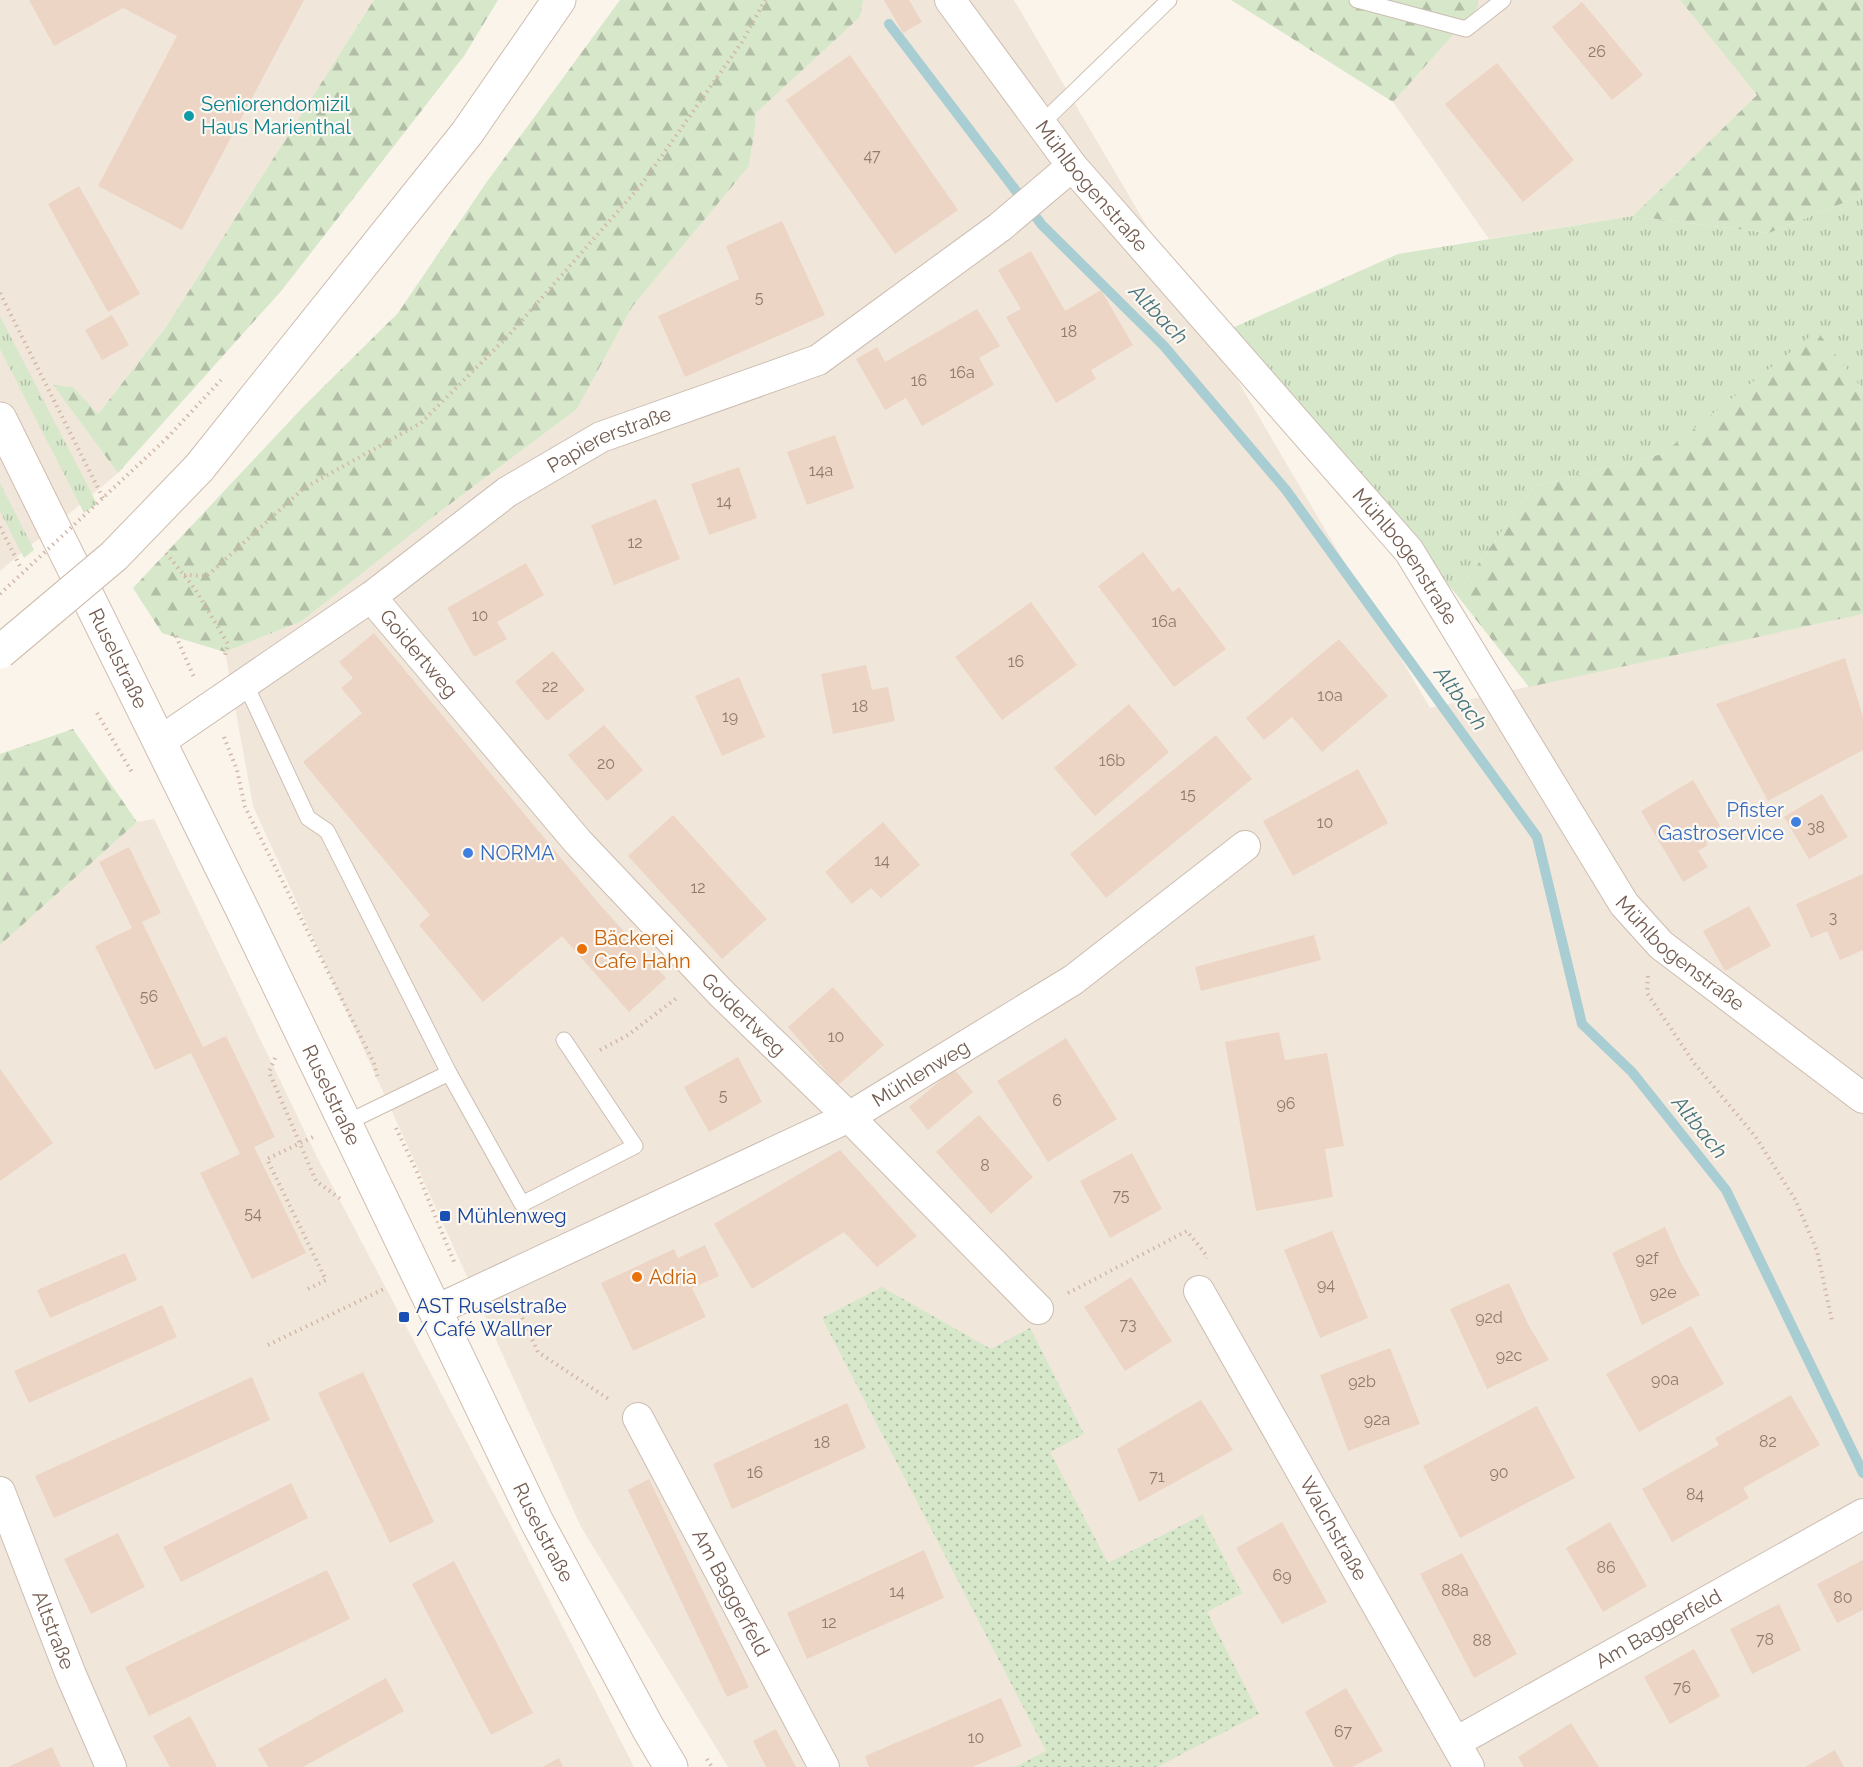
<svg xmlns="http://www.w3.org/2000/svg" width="1863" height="1767" viewBox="0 0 1863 1767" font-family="Raleway,sans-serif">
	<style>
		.residential { fill: #f1e6da }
		.grass { fill: url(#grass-tufts) }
		.forest { fill: url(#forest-firs) }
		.garden { fill: url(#garden-dots) }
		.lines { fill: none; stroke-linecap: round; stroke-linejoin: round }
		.stream { stroke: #a8cdd3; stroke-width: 10 }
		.building { fill: #edd5c5 }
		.service-casing { stroke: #ccbdb1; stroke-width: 17 }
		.minor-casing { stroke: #ccbdb1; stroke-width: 32 }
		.secondary-casing { stroke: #cebdaf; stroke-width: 35 }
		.path { stroke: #d2b8a8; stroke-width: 4; stroke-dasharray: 1.5 4.5; stroke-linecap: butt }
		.service { stroke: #fff; stroke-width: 15 }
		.minor { stroke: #fff; stroke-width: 30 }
		.secondary { stroke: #fff; stroke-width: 33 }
		.secondary-bridge-casing { stroke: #cebdaf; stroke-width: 35; stroke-linecap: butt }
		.path-bridge { stroke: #d2b8a8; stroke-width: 4; stroke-dasharray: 1.5 4.5; stroke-linecap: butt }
		.secondary-bridge { stroke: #fff; stroke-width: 33 }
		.culture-dot { fill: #0f9aa8; stroke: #fdf8f1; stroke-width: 2 }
		.shop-dot { fill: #3f7fe0; stroke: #fdf8f1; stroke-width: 2 }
		.food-dot { fill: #e8710a; stroke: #fdf8f1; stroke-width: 2 }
		.transit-dot { fill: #1a4fb4; stroke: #fdf8f1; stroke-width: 2 }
		.labels { text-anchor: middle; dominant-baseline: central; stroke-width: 4.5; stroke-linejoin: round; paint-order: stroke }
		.number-label { font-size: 16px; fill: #927a6d }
		.culture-label { font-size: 20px; fill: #0d838f; stroke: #fdf8f1; text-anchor: start }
		.street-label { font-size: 20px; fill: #735c50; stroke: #fdf8f1 }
		.shop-label { font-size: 20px; fill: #366cbe; stroke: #fdf8f1; text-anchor: end }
		.food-label { font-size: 20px; fill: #c56008; stroke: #fdf8f1; text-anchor: start }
		.transit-label { font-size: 20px; fill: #164399; stroke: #fdf8f1; text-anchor: start }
		.water-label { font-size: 21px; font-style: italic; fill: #48757d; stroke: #fdf8f1 }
	</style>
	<defs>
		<pattern id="grass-tufts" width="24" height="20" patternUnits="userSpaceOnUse" patternTransform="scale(1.5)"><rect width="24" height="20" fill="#d6e7ca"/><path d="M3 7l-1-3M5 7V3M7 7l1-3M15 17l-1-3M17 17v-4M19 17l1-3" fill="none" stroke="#b2bea6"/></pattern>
		<pattern id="forest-firs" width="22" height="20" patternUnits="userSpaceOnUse" patternTransform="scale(1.5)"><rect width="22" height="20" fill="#d6e7ca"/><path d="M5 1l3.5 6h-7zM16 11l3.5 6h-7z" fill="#b2bea6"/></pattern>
		<pattern id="garden-dots" width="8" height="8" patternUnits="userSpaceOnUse" patternTransform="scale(1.5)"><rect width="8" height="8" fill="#d6e7ca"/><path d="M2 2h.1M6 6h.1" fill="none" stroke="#b2bea6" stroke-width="1.8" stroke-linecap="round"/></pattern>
	</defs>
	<rect width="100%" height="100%" fill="#fbf4eb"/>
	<g class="residential">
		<polygon points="0,0 374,0 166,327 97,415 73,387 53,385 118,473 0,571"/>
		<polygon points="863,0 1014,0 1430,708 1863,614 1863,1767 728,1767 581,1527 253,806 225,652 302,621 438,513 577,409 632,307 749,166 755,127 755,114 860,17"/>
		<polygon points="1478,0 1680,0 1757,95 1633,216 1489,239 1393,102 1478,7"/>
		<polygon points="154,819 317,1157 519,1541 634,1767 0,1767 0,945 137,822"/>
	</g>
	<g class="grass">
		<polygon points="1863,195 1863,390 1817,332 1662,454 1535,486 1456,594 1230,329 1398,254 1633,216 1769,233"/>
		<polygon points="0,316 97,504 84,513 0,349"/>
		<polygon points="0,483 34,550 24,558 0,511"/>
	</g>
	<g class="forest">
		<polygon points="374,0 498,0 464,56 282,290 118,473 53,385 73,387 98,414 166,327"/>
		<polygon points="620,0 863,0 860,17 755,114 755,127 749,166 632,307 577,409 438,513 302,621 225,652 162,633 133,588 304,406 398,313 486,183"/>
		<polygon points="1231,0 1478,0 1478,7 1393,102"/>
		<polygon points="1680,0 1863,0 1863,195 1769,233 1633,216 1757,95"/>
		<polygon points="1817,331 1863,390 1863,614 1529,687 1456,594 1535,486 1662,454"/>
		<polygon points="73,729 137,822 0,945 0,754"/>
	</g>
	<polygon class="garden" points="882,1287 991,1349 1030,1328 1084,1434 1050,1452 1108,1563 1202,1515 1242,1593 1207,1612 1259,1714 1157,1767 1015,1767 1046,1751 822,1318"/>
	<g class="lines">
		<polyline class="stream" points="889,24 1042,225 1164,346 1286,490 1537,837 1582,1024 1632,1072 1726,1190 1863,1473"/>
	</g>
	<g class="building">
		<polygon points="29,0 304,0 182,230 98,186 177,36 123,8 54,46"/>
		<polygon points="884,0 909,0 922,22 903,33"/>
		<polygon points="1582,2 1643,75 1612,100 1552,27"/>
		<polygon points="850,55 958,210 895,254 786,100"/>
		<polygon points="1497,63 1574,160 1523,202 1445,104"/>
		<polygon points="79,186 140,294 108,312 48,204"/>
		<polygon points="782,221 825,315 685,377 658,316 739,279 726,246"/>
		<polygon points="1031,251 1065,311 1101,290 1133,345 1091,370 1096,379 1056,403 1006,317 1021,309 998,270"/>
		<polygon points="977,309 1000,346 979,358 994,385 922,426 906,398 885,410 856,359 877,347 885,362"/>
		<polygon points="112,315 129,345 102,360 85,330"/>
		<polygon points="835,435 854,488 807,505 787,452"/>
		<polygon points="739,467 757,518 709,535 691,484"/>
		<polygon points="656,499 680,559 614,585 591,525"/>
		<polygon points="1143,552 1173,592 1179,587 1226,649 1174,687 1098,586"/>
		<polygon points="526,563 544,595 497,622 507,639 474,657 447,608"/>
		<polygon points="1031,602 1077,665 1002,720 955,657"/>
		<polygon points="374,633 600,905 666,978 629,1012 562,936 483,1002 419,925 430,915 303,762 362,713 341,688 353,678 339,662"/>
		<polygon points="1339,639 1388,696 1322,752 1292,717 1264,740 1246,718"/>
		<polygon points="553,651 585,690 547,721 515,682"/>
		<polygon points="1845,658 1863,717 1863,750 1768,801 1716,704"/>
		<polygon points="866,665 872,690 888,687 895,721 833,734 821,674"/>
		<polygon points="739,677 765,737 722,756 695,696"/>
		<polygon points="1129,704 1169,752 1095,816 1054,768"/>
		<polygon points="604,725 643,770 607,801 568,755"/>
		<polygon points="1216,735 1252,779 1106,898 1070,854"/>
		<polygon points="1358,769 1388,823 1293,876 1263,821"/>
		<polygon points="1693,780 1720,826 1703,836 1708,845 1698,851 1708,867 1683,882 1641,811"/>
		<polygon points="1822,794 1848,837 1809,859 1784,817"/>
		<polygon points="673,815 767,919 722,959 628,856"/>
		<polygon points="883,822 920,865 881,898 871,888 852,904 825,872"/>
		<polygon points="129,847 161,913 142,922 203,1047 226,1036 275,1137 254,1147 306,1253 252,1279 200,1173 240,1154 191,1053 155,1070 95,946 132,928 99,862"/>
		<polygon points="1863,874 1863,950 1840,960 1827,931 1811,938 1796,904"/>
		<polygon points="1749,906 1771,946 1725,971 1703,931"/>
		<polygon points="1314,935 1321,960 1201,991 1195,967"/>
		<polygon points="833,987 884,1045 838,1085 788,1027"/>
		<polygon points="1279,1032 1285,1060 1327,1053 1344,1146 1325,1149 1333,1197 1256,1211 1225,1042"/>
		<polygon points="1066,1038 1117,1119 1048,1162 997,1081"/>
		<polygon points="738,1057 762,1102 709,1132 684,1087"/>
		<polygon points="0,1069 53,1143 0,1181"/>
		<polygon points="954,1069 973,1092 928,1130 909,1107"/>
		<polygon points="979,1115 1033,1177 991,1214 936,1152"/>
		<polygon points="840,1150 917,1236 877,1267 844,1232 752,1289 714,1224"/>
		<polygon points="1132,1153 1162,1209 1110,1238 1080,1181"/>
		<polygon points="1665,1227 1681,1263 1700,1295 1642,1325 1612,1253"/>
		<polygon points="1332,1231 1368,1318 1320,1338 1284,1250"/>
		<polygon points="705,1245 719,1276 692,1288 706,1317 633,1351 601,1283 674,1249 678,1258"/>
		<polygon points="125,1253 137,1280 50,1318 37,1290"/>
		<polygon points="1131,1277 1172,1341 1125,1371 1084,1307"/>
		<polygon points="1509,1283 1528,1324 1549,1360 1487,1389 1450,1309"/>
		<polygon points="162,1305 177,1337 29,1403 14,1371"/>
		<polygon points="1691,1326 1724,1384 1639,1432 1606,1374"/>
		<polygon points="1390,1348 1420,1424 1348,1451 1320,1375"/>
		<polygon points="363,1372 434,1522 390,1543 318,1393"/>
		<polygon points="252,1377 270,1420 54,1518 35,1476"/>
		<polygon points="1791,1395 1820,1445 1743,1488 1749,1498 1672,1542 1642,1489 1719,1445 1715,1438"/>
		<polygon points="1201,1400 1233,1450 1139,1502 1117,1449"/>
		<polygon points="847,1403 866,1448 732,1509 713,1464"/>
		<polygon points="1537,1406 1575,1478 1460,1538 1423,1466"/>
		<polygon points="649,1479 749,1687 727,1697 628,1490"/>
		<polygon points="291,1483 308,1518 181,1582 163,1547"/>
		<polygon points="1282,1522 1327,1602 1282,1624 1236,1548"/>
		<polygon points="1610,1522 1647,1586 1603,1612 1566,1548"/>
		<polygon points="118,1533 145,1587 91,1614 64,1559"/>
		<polygon points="924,1550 944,1598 807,1659 787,1613"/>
		<polygon points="1462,1553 1517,1654 1474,1678 1420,1574"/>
		<polygon points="1863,1560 1863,1610 1837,1623 1817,1584"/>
		<polygon points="454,1561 533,1713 491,1735 412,1584"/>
		<polygon points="327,1570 350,1619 149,1716 125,1667"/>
		<polygon points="1779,1604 1801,1650 1752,1674 1730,1629"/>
		<polygon points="1694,1649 1720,1696 1670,1724 1644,1677"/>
		<polygon points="386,1678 404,1711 303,1767 268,1767 258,1749"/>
		<polygon points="1346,1688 1383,1751 1352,1767 1334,1767 1305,1712"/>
		<polygon points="1001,1698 1022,1746 972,1767 869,1767 865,1756"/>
		<polygon points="190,1716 217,1767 170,1767 153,1736"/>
		<polygon points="1571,1723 1599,1767 1524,1767 1518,1757"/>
		<polygon points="776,1729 796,1767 766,1767 753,1741"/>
		<polygon points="52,1747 61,1767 8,1767"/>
		<polygon points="1835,1750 1844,1767 1805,1767"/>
		<polygon points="559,1758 563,1767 542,1767"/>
	</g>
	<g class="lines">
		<g class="service-casing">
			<g id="service">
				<polyline points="1357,0 1466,29 1503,0"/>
				<polyline points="1042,123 1169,0"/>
				<polyline points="245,683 308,818 327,831 449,1073"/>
				<polyline points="344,1124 449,1073 522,1204 635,1146 564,1040"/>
			</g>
		</g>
		<g class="minor-casing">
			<g id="minor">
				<path id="s1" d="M950,0L1072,166L1409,551L1624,904L1661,945L1863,1098"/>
				<path id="s2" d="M371,597L578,842L721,993L849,1117L1038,1309"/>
				<path id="s3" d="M159,742L371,597L507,492L601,437L818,360L1000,227L1072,166"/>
				<path id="s4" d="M1199,1291L1469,1767"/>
				<path id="s5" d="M434,1311L849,1117L1073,980L1245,846"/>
				<path id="s6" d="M638,1418L824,1767"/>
				<path id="s7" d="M0,1492L71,1675L111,1767"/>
				<path id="s8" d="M1456,1742L1863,1514"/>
			</g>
		</g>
		<g class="secondary-casing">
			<g id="secondary">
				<path id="s9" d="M0,419L245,915L537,1522L648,1728L671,1767"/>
				<polyline points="199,468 467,133 559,0"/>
			</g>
		</g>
		<g class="path">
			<polyline points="0,293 103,498"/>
			<polyline points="167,438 221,380"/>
			<polyline points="0,527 21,568"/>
			<polyline points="166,553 195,589 228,644 225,655"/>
			<polyline points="184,575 207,576 304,488 421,423 510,334 642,184 742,42 765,0"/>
			<polyline points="176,636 194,677"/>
			<polyline points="97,713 133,774"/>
			<polyline points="224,737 237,770 245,807 374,1063 378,1079"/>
			<polyline points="1648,976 1647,993 1694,1063 1755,1136 1796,1201 1817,1251 1832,1321"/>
			<polyline points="600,1050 628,1035 678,997"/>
			<polyline points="275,1058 269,1072 316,1181 342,1200"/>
			<polyline points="396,1128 417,1172 455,1264"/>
			<polyline points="308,1289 326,1280 267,1159 313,1137"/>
			<polyline points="1068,1293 1187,1231 1207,1256 1206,1258"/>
			<polyline points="517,1307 538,1352 610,1400"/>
			<polyline points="268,1345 386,1288"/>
			<polyline points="707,1759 712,1767"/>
		</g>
		<use href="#service" class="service"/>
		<use href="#minor" class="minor"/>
		<use href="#secondary" class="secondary"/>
		<g class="secondary-bridge-casing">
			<polyline id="secondary-bridge" points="0,652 114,556 199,468"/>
		</g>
		<polyline class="path-bridge" points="0,594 167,438"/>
		<use href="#secondary-bridge" class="secondary-bridge"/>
	</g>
	<circle class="culture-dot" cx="189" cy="116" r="6"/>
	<g class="shop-dot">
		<circle cx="1796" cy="822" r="6"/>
		<circle cx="468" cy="853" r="6"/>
	</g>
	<g class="food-dot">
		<circle cx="582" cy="949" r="6"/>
		<circle cx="637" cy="1277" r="6"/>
	</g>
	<g class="transit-dot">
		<rect x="439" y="1210" width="12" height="12" rx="3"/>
		<rect x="398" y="1311" width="12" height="12" rx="3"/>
	</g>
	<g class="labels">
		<g class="number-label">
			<text x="1597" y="51">26</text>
			<text x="872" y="155">47</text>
			<text x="759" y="297">5</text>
			<text x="1069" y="331">18</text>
			<text x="962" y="372">16a</text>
			<text x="919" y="380">16</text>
			<text x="821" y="470">14a</text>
			<text x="724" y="501">14</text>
			<text x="635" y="542">12</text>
			<text x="480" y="615">10</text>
			<text x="1164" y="621">16a</text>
			<text x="1016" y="661">16</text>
			<text x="550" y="686">22</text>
			<text x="1330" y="695">10a</text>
			<text x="860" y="706">18</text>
			<text x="730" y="716">19</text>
			<text x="1112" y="760">16b</text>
			<text x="606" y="763">20</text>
			<text x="1188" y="794">15</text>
			<text x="1325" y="822">10</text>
			<text x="1816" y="827">38</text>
			<text x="882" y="860">14</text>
			<text x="698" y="887">12</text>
			<text x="1833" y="917">3</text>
			<text x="149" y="996">56</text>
			<text x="836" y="1036">10</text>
			<text x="723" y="1095">5</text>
			<text x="1057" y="1100">6</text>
			<text x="1286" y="1103">96</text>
			<text x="985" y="1165">8</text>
			<text x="1121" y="1195">75</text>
			<text x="253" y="1213">54</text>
			<text x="1647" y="1258">92f</text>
			<text x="1326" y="1284">94</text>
			<text x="1663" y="1292">92e</text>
			<text x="1489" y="1317">92d</text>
			<text x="1128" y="1324">73</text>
			<text x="1509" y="1355">92c</text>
			<text x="1665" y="1379">90a</text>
			<text x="1362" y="1381">92b</text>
			<text x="1377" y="1419">92a</text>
			<text x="1768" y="1441">82</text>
			<text x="822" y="1442">18</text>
			<text x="755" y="1472">16</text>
			<text x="1499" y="1472">90</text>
			<text x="1157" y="1476">71</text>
			<text x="1695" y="1494">84</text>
			<text x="1606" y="1567">86</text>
			<text x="1282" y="1575">69</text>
			<text x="1455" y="1590">88a</text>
			<text x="897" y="1591">14</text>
			<text x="1843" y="1597">80</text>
			<text x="829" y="1622">12</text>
			<text x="1765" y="1639">78</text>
			<text x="1482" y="1640">88</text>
			<text x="1682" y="1687">76</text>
			<text x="1343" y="1731">67</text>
			<text x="976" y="1737">10</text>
		</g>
		<g class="culture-label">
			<text x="201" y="104">Seniorendomizil<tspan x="201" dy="23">Haus Marienthal</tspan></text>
		</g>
		<g class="street-label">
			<text stroke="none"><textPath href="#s1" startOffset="234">Mühlbogenstraße</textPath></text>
			<text stroke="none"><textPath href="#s3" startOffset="544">Papiererstraße</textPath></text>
			<text stroke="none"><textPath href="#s1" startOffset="720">Mühlbogenstraße</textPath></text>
			<text stroke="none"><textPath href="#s2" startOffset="74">Goidertweg</textPath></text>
			<text stroke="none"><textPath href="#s9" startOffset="267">Ruselstraße</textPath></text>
			<text stroke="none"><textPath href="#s1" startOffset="1206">Mühlbogenstraße</textPath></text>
			<text stroke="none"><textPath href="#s2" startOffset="560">Goidertweg</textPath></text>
			<text stroke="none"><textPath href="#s5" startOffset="542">Mühlenweg</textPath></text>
			<text stroke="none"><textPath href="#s9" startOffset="753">Ruselstraße</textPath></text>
			<text stroke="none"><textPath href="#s4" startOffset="273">Walchstraße</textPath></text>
			<text stroke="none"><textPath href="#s9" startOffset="1239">Ruselstraße</textPath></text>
			<text stroke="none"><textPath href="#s6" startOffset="198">Am Baggerfeld</textPath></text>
			<text stroke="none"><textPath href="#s8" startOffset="232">Am Baggerfeld</textPath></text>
			<text stroke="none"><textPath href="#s7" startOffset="148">Altstraße</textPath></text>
		</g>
		<g class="shop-label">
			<text x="1784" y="810">Pfister<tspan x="1784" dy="23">Gastroservice</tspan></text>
			<text x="480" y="853" text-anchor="start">NORMA</text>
		</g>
		<g class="food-label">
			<text x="594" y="938">Bäckerei<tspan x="594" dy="23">Cafe Hahn</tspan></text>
			<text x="649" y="1277">Adria</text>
		</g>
		<g class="transit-label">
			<text x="457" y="1216">Mühlenweg</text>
			<text x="416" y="1306">AST Ruselstraße<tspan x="416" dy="23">/ Café Wallner</tspan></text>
		</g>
		<g class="water-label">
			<text transform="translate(1159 314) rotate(46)">Altbach</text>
			<text transform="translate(1461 698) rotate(54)">Altbach</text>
			<text transform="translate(1700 1127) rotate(51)">Altbach</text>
		</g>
	</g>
</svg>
